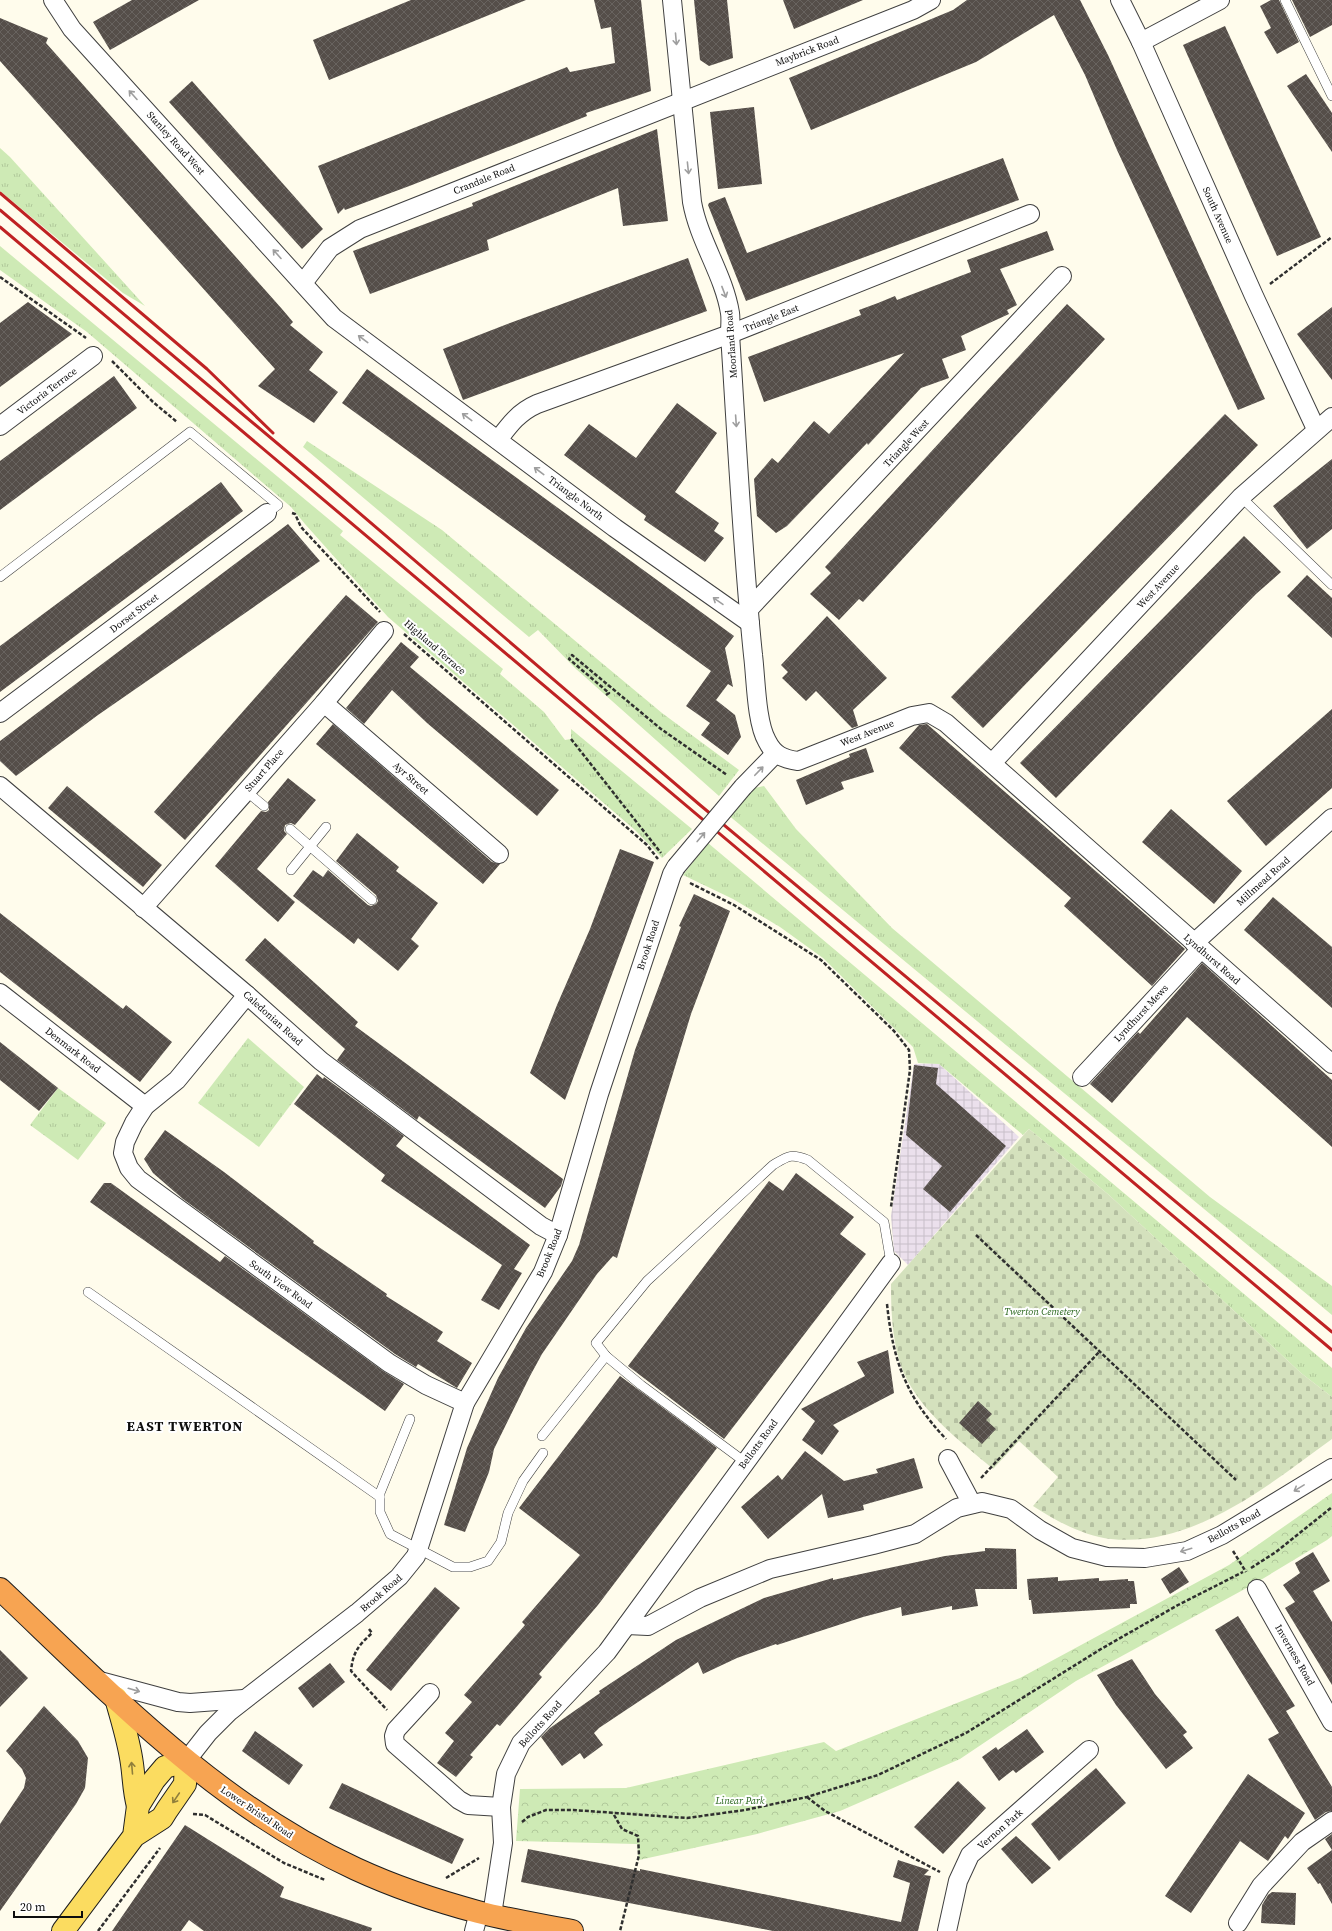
<svg xmlns="http://www.w3.org/2000/svg" width="1332" height="1931" viewBox="0 0 1332 1931" font-family="'Source Serif 4',serif">
	<style>
		.industrial { fill: url(#industrial-grid) }
		.grass { fill: url(#grass-tufts) }
		.cemetery { fill: url(#cemetery-stones) }
		.park { fill: url(#park-crowns) }
		.building { fill: url(#building-cross-hatch) }
		.lines { fill: none; stroke-linecap: round; stroke-linejoin: round }
		.lane-casing { stroke: #404040; stroke-width: 10 }
		.street-casing { stroke: #404040; stroke-width: 20 }
		.primary-casing { stroke: #1e1e1e; stroke-width: 24 }
		.highway-casing { stroke: #1e1e1e; stroke-width: 24 }
		.path { stroke: #2f2f2f; stroke-width: 2.5; stroke-dasharray: 4 2; stroke-linecap: butt }
		.lane { stroke: #fff; stroke-width: 9 }
		.street { stroke: #fff; stroke-width: 18 }
		.primary { stroke: #fbdc60; stroke-width: 22 }
		.highway { stroke: #f7a452; stroke-width: 22 }
		.rail { stroke: #bf2223; stroke-width: 3 }
		.street-bridge-casing { stroke: #404040; stroke-width: 20; stroke-linecap: butt }
		.street-bridge { stroke: #fff; stroke-width: 18 }
		.oneway { stroke: #9e9e9e }
		.oneway2 { stroke: #907f3b }
		.labels { text-anchor: middle; dominant-baseline: central; stroke-width: 4; stroke-linejoin: round; paint-order: stroke }
		.street-label { font-size: 10px; fill: #0d0d0d; stroke: #fff }
		.park-label { font-size: 10px; font-style: italic; fill: #28661c; stroke: #fff }
		.district-label { font-size: 14px; font-weight: bold; letter-spacing: 1px; fill: #0d0d0d; stroke: #fff }
	</style>
	<defs>
		<pattern id="industrial-grid" width="8" height="8" patternUnits="userSpaceOnUse"><rect width="8" height="8" fill="#ebe0ec"/><path d="M0 4h8M4 0v8" fill="none" stroke="#c8bfc9"/></pattern>
		<pattern id="grass-tufts" width="24" height="20" patternUnits="userSpaceOnUse"><rect width="24" height="20" fill="#ceeab5"/><path d="M3 7l-1-3M5 7V3M7 7l1-3M15 17l-1-3M17 17v-4M19 17l1-3" fill="none" stroke="#b0c89a"/></pattern>
		<pattern id="cemetery-stones" width="16" height="16" patternUnits="userSpaceOnUse"><rect width="16" height="16" fill="#d4e1bd"/><path d="M2 7V4a2 2 0 0 1 4 0v3zM10 15v-3a2 2 0 0 1 4 0v3z" fill="#b5c0a1"/></pattern>
		<pattern id="park-crowns" width="20" height="18" patternUnits="userSpaceOnUse"><rect width="20" height="18" fill="#ceeab5"/><path d="M2 6a3 3 0 1 1 6 0M12 15a3 3 0 1 1 6 0" fill="none" stroke="#b0c89a"/></pattern>
		<pattern id="building-cross-hatch" width="8" height="8" patternUnits="userSpaceOnUse"><rect width="8" height="8" fill="#554e49"/><path d="M0 0l8 8M0 8l8-8" fill="none" stroke="#68635f"/></pattern>
	</defs>
	<rect width="100%" height="100%" fill="#fffcec"/>
	<polygon class="industrial" points="938,1063 1019,1137 908,1265 894,1251 891,1216 914,1064"/>
	<g class="grass">
		<polygon points="0,148 10,157 145,306 123,293 0,191"/>
		<polygon points="0,246 343,531 340,535 503,669 500,674 544,712 565,740 571,739 571,729 692,829 662,858 635,830 388,617 305,524 291,507 87,332 0,270"/>
		<polygon points="307,441 442,530 662,713 739,770 719,796 576,669 538,630 529,637 303,447"/>
		<polygon points="764,786 796,829 892,928 1210,1197 1332,1286 1332,1315 727,814 750,789"/>
		<polygon points="708,843 1332,1368 1332,1397 1301,1373 1109,1195 1029,1129 1023,1135 939,1064 918,1063 913,1047 823,958 780,927 733,899 683,875"/>
		<polygon points="248,1038 304,1087 259,1147 198,1103"/>
		<polygon points="58,1088 106,1123 78,1160 30,1125"/>
	</g>
	<path class="cemetery" d="M1029,1129L1109,1195L1301,1373L1332,1397V1439C1270,1484 1193,1548 1111,1539C1084,1536 1056,1521 1033,1506L1058,1477L1019,1441L993,1469C958,1439 915,1408 900,1363C892,1337 891,1310 891,1284Z"/>
	<polygon class="park" points="1332,1493 1332,1536 1327,1540 1254,1584 1076,1681 960,1759 840,1811 757,1834 639,1860 637,1844 516,1841 520,1789 626,1788 824,1742 836,1751 1020,1678 1229,1565"/>
	<g class="building">
		<polygon points="132,0 199,0 110,50 93,22"/>
		<polygon points="411,0 526,0 329,80 313,40"/>
		<polygon points="594,0 641,0 651,91 586,113 587,116 412,185 345,210 344,208 338,214 318,166 567,67 570,72 615,63 611,27 601,29"/>
		<polygon points="694,0 727,0 733,58 709,66 700,60"/>
		<polygon points="783,0 863,0 794,29"/>
		<polygon points="967,0 1080,0 1108,55 1265,399 1238,410 1117,150 1085,75 1054,15 976,62 811,130 789,78 953,10"/>
		<polygon points="1271,0 1279,0 1299,42 1277,54 1264,32 1271,28 1260,6"/>
		<polygon points="1292,0 1332,0 1332,25 1310,37"/>
		<polygon points="0,18 48,38 46,43 282,309 293,322 290,325 323,352 309,370 338,392 314,423 258,386 275,369 0,61"/>
		<polygon points="1225,26 1321,237 1277,256 1183,45"/>
		<polygon points="1306,74 1332,113 1332,152 1287,86"/>
		<polygon points="192,81 323,229 302,249 169,102"/>
		<polygon points="754,107 762,184 718,189 710,112"/>
		<polygon points="657,129 668,221 623,226 618,188 487,240 489,250 370,294 353,251 473,206 472,203"/>
		<polygon points="1003,158 1019,200 746,301 708,205 709,203 725,197 747,253"/>
		<polygon points="1047,231 1054,250 1000,269 1017,305 1007,310 1009,314 961,336 966,350 942,359 949,378 921,388 868,445 867,443 787,526 776,533 757,516 754,479 772,458 778,463 814,421 829,434 904,353 764,402 748,357 861,315 859,310 878,303 895,296 897,300 971,272 967,260"/>
		<polygon points="688,258 707,311 463,400 443,349 510,323"/>
		<polygon points="28,302 72,334 0,387 0,323"/>
		<polygon points="1067,304 1105,339 863,602 859,599 839,620 810,594 831,573 825,567"/>
		<polygon points="1332,307 1332,380 1297,334"/>
		<polygon points="367,369 734,636 725,648 733,687 728,684 716,700 735,715 741,737 728,755 701,735 710,723 686,706 711,671 342,403"/>
		<polygon points="114,376 137,408 0,510 0,461"/>
		<polygon points="677,403 717,433 675,492 719,523 714,531 724,538 705,562 644,520 646,516 564,455 589,424 636,458"/>
		<polygon points="1225,414 1258,445 983,728 951,697"/>
		<polygon points="1332,459 1332,529 1307,549 1273,506"/>
		<polygon points="221,482 243,511 0,692 0,646"/>
		<polygon points="288,524 320,561 98,715 16,776 0,761 0,741"/>
		<polygon points="1244,536 1281,572 1256,594 1056,798 1020,763"/>
		<polygon points="1307,575 1332,598 1332,638 1287,596"/>
		<polygon points="346,595 378,622 185,840 154,812"/>
		<polygon points="827,616 887,678 853,710 858,726 852,728 816,691 806,701 782,678 788,672 781,665"/>
		<polygon points="401,642 419,657 410,667 559,790 537,816 427,723 392,690 364,724 346,708"/>
		<polygon points="1332,709 1332,788 1266,846 1227,801"/>
		<polygon points="333,724 492,862 500,864 483,884 316,744"/>
		<polygon points="927,724 1185,949 1152,986 1064,906 1071,898 899,748 919,725"/>
		<polygon points="866,748 874,772 841,782 844,789 806,805 796,780 850,757 849,754"/>
		<polygon points="288,778 316,800 295,825 291,823 285,825 284,831 287,834 257,869 295,902 278,922 215,866 261,811 266,812 269,810 268,802"/>
		<polygon points="67,786 162,865 143,887 48,808"/>
		<polygon points="1171,809 1242,871 1214,904 1142,842"/>
		<polygon points="357,833 399,867 396,871 438,903 411,939 419,946 398,971 358,938 354,944 293,896 313,870 323,877 328,870 368,905 371,906 376,904 378,901 376,895 336,861"/>
		<polygon points="620,849 654,862 565,1100 530,1073 557,1005 590,929"/>
		<polygon points="694,894 730,911 691,1014 617,1258 613,1256 597,1274 542,1354 530,1376 494,1449 489,1472 465,1532 444,1525 467,1448 498,1378 526,1328 572,1261 579,1245 635,1050 681,927 679,926"/>
		<polygon points="1273,897 1332,947 1332,1008 1244,930"/>
		<polygon points="0,913 123,1009 126,1005 172,1042 140,1082 0,972"/>
		<polygon points="265,938 358,1022 355,1026 563,1179 561,1186 545,1208 419,1116 417,1120 337,1060 345,1049 245,960"/>
		<polygon points="1202,963 1332,1080 1332,1147 1187,1017 1112,1103 1090,1084 1138,1032 1140,1034"/>
		<polygon points="0,1042 58,1088 39,1111 0,1080"/>
		<polygon points="914,1065 938,1068 936,1084 1006,1146 950,1212 923,1189 942,1166 906,1135"/>
		<polygon points="317,1074 323,1079 324,1077 404,1136 396,1146 530,1245 514,1269 522,1273 499,1310 481,1300 502,1265 381,1181 385,1175 294,1104"/>
		<polygon points="165,1130 224,1172 314,1241 313,1243 387,1294 386,1296 443,1332 437,1341 472,1363 457,1388 418,1364 416,1367 395,1354 183,1199 153,1173 144,1159"/>
		<polygon points="796,1173 854,1217 840,1234 866,1254 724,1439 628,1366 769,1181 783,1191"/>
		<polygon points="104,1183 111,1183 220,1262 225,1256 383,1371 404,1384 385,1411 90,1202"/>
		<polygon points="888,1350 894,1393 833,1425 839,1431 822,1455 802,1440 815,1421 801,1409 865,1376 857,1362"/>
		<polygon points="620,1376 717,1448 598,1605 539,1674 542,1677 500,1726 497,1724 470,1755 473,1757 456,1777 437,1763 454,1741 445,1733 472,1702 464,1695 525,1625 522,1622 580,1555 519,1508"/>
		<polygon points="978,1401 992,1414 986,1420 996,1429 982,1444 959,1423"/>
		<polygon points="805,1451 844,1481 878,1473 876,1469 914,1458 923,1488 863,1505 864,1510 828,1518 822,1494 768,1539 741,1507 778,1475 782,1480"/>
		<polygon points="985,1548 1016,1549 1017,1589 975,1589 978,1606 952,1610 952,1606 902,1616 901,1607 863,1617 777,1645 776,1644 737,1658 703,1674 698,1662 599,1728 594,1733 603,1745 584,1759 580,1753 562,1766 541,1737 550,1728 600,1693 599,1691 676,1640 764,1598 833,1578 833,1580 945,1556 985,1551"/>
		<polygon points="1313,1552 1330,1581 1313,1591 1332,1622 1332,1685 1285,1608 1295,1602 1283,1585 1300,1573 1295,1563"/>
		<polygon points="1179,1567 1189,1582 1170,1594 1161,1579"/>
		<polygon points="1058,1577 1058,1581 1099,1578 1099,1581 1128,1579 1128,1581 1134,1581 1137,1604 1130,1604 1130,1608 1033,1614 1031,1600 1029,1600 1027,1579"/>
		<polygon points="435,1587 460,1608 391,1691 366,1670"/>
		<polygon points="1238,1616 1295,1706 1286,1711 1332,1787 1332,1811 1326,1812 1315,1820 1268,1739 1279,1733 1215,1630"/>
		<polygon points="0,1650 28,1678 0,1707"/>
		<polygon points="1132,1659 1155,1694 1187,1732 1183,1735 1193,1748 1166,1769 1116,1705 1097,1675"/>
		<polygon points="330,1663 345,1682 313,1708 298,1688"/>
		<polygon points="44,1706 78,1741 88,1758 85,1788 76,1804 0,1911 0,1824 24,1788 26,1778 22,1769 6,1751"/>
		<polygon points="1027,1729 1044,1752 1016,1773 1013,1770 999,1781 982,1757 996,1747 998,1750"/>
		<polygon points="255,1731 303,1765 289,1785 242,1751"/>
		<polygon points="1096,1768 1126,1803 1059,1861 1031,1824"/>
		<polygon points="1248,1774 1305,1813 1288,1839 1285,1836 1268,1861 1240,1841 1191,1913 1165,1896"/>
		<polygon points="958,1781 986,1808 943,1854 914,1827"/>
		<polygon points="342,1783 464,1839 452,1864 329,1808"/>
		<polygon points="185,1825 284,1887 280,1897 372,1928 371,1931 204,1931 189,1920 181,1931 112,1931"/>
		<polygon points="1332,1834 1332,1850 1325,1839"/>
		<polygon points="1016,1836 1051,1868 1032,1884 1001,1849"/>
		<polygon points="528,1849 640,1871 640,1869 901,1922 910,1883 893,1877 898,1860 929,1870 924,1875 931,1876 918,1931 773,1931 521,1882"/>
		<polygon points="1332,1850 1332,1904 1320,1883 1318,1884 1307,1868"/>
		<polygon points="1272,1892 1296,1893 1295,1925 1261,1923 1262,1905 1268,1895"/>
	</g>
	<g class="lines">
		<g class="lane-casing">
			<g id="lane">
				<polyline points="1285,0 1332,96"/>
				<polyline points="1241,497 1332,585"/>
				<polyline points="0,577 190,432 278,505 267,513"/>
				<polyline points="246,791 264,806"/>
				<polyline points="290,829 372,900"/>
				<polyline points="291,870 326,827"/>
				<polyline points="88,1292 380,1497"/>
				<polyline points="410,1419 380,1493 380,1512 390,1534 453,1567 470,1567 488,1561 501,1542 508,1513 523,1481 543,1453"/>
				<polyline points="542,1436 606,1356"/>
				<path d="M745,1462L641,1385L606,1356L596,1343L647,1281L773,1165C788,1156 791,1153 808,1160L884,1222L891,1263"/>
			</g>
		</g>
		<g class="street-casing">
			<g id="street">
				<polyline points="53,0 72,29 334,318 615,528 750,623"/>
				<path d="M672,0L692,202C699,241 724,275 730,313C731,319 730,327 730,334C737,441 742,548 753,655C756,678 756,722 767,741C774,755 783,759 798,761L912,716L929,713L946,723L1332,1064"/>
				<polyline points="1120,0 1141,42 1254,296 1316,429"/>
				<polyline points="1141,42 1220,0"/>
				<polyline points="303,283 330,248 360,229 913,10 931,0"/>
				<polyline points="0,426 93,356"/>
				<path d="M498,440C510,424 519,412 537,404L730,334L1030,214"/>
				<polyline points="749,609 1062,276"/>
				<polyline points="324,703 499,854"/>
				<polyline points="0,713 267,513"/>
				<polyline points="992,763 1241,497 1332,417"/>
				<polyline points="0,786 247,995 321,1061 541,1226 558,1235"/>
				<polyline points="743,787 775,754"/>
				<polyline points="143,908 324,703 384,631"/>
				<polyline points="1194,943 1332,818"/>
				<polyline points="0,993 145,1106"/>
				<polyline points="247,995 177,1080 145,1106 134,1123 125,1142 123,1153 129,1168 138,1179 389,1363 426,1385 465,1403"/>
				<polyline points="1082,1077 1201,949"/>
				<polyline points="948,1459 972,1504"/>
				<polyline points="1257,1589 1332,1722"/>
				<polyline points="627,1625 648,1626 700,1598 770,1569 873,1545 915,1534 957,1508 982,1502 1011,1509 1040,1530 1072,1548 1107,1557 1145,1558 1187,1551 1222,1535 1332,1468"/>
				<polyline points="96,1680 178,1702 190,1703 244,1699"/>
				<polyline points="430,1693 396,1730 394,1736 395,1744 459,1800 468,1805 501,1807"/>
				<polyline points="186,1761 208,1733 230,1711 357,1613 399,1577 416,1556 465,1403 543,1272 558,1235 599,1094 672,874 676,867"/>
				<polyline points="492,1915 503,1843 501,1807 506,1774 521,1743 607,1652 891,1263"/>
				<polyline points="1238,1923 1261,1886 1302,1842 1332,1821"/>
				<polyline points="474,1931 479,1912"/>
				<polyline points="947,1931 958,1881 970,1855 1089,1750"/>
			</g>
		</g>
		<g class="primary-casing">
			<g id="primary">
				<path d="M116,1698C122,1720 129,1741 132,1764C134,1778 134,1792 138,1806"/>
				<polyline points="63,1931 134,1836 162,1818 167,1810 185,1784 186,1761 165,1767 154,1780 138,1806 134,1836"/>
			</g>
		</g>
		<g class="highway-casing">
			<path id="highway" d="M0,1589C110,1693 216,1805 356,1869C395,1887 437,1901 478,1912C509,1920 541,1925 572,1931"/>
		</g>
		<g class="path">
			<polyline points="0,277 86,338"/>
			<polyline points="1270,284 1332,237"/>
			<polyline points="112,361 153,402 177,422"/>
			<polyline points="292,513 295,514 301,527 380,612"/>
			<polyline points="404,634 647,845 658,859"/>
			<polyline points="606,695 609,693 569,659 572,655 661,729 727,775"/>
			<polyline points="571,739 661,853"/>
			<polyline points="690,883 734,905 821,960 894,1031 909,1050 910,1070 891,1207"/>
			<polyline points="976,1235 1236,1480"/>
			<path d="M887,1304C893,1361 906,1397 946,1439"/>
			<polyline points="981,1478 1100,1351"/>
			<polyline points="1233,1551 1246,1572"/>
			<polyline points="1251,1568 1276,1552 1332,1507"/>
			<path d="M369,1629L372,1633C358,1646 353,1652 351,1671L387,1710"/>
			<polyline points="807,1797 825,1811 940,1872"/>
			<polyline points="193,1814 205,1815 284,1863 325,1880"/>
			<polyline points="614,1815 622,1829 638,1836 639,1855 620,1931"/>
			<polyline points="522,1822 528,1817 546,1810 573,1810 687,1818 745,1810 807,1797 878,1775 966,1733 1101,1649 1178,1605 1243,1572"/>
			<polyline points="446,1878 479,1858"/>
			<polyline points="98,1931 160,1848"/>
		</g>
		<use href="#lane" class="lane"/>
		<use href="#street" class="street"/>
		<use href="#primary" class="primary"/>
		<use href="#highway" class="highway"/>
		<g class="rail">
			<polyline points="0,193 207,369 273,433"/>
			<polyline points="0,210 322,481 700,805 1332,1332"/>
			<polyline points="0,227 1332,1350"/>
		</g>
		<g class="street-bridge-casing">
			<polyline id="street-bridge" points="676,867 743,787"/>
		</g>
		<use href="#street-bridge" class="street-bridge"/>
	</g>
	<defs><path id="oneway-shaft" d="M-6 0H5M1.5-3L5.5 0L1.5 3" fill="none" stroke-width="1.6" stroke-linecap="round" stroke-linejoin="round"/></defs>
	<g class="oneway">
		<use href="#oneway-shaft" transform="translate(676 39) rotate(85)"/>
		<use href="#oneway-shaft" transform="translate(133 95) rotate(-132)"/>
		<use href="#oneway-shaft" transform="translate(688 168) rotate(84)"/>
		<use href="#oneway-shaft" transform="translate(277 254) rotate(-132)"/>
		<use href="#oneway-shaft" transform="translate(724 292) rotate(69)"/>
		<use href="#oneway-shaft" transform="translate(363 339) rotate(-143)"/>
		<use href="#oneway-shaft" transform="translate(467 417) rotate(-143)"/>
		<use href="#oneway-shaft" transform="translate(736 421) rotate(86)"/>
		<use href="#oneway-shaft" transform="translate(539 471) rotate(-143)"/>
		<use href="#oneway-shaft" transform="translate(718 601) rotate(-145)"/>
		<use href="#oneway-shaft" transform="translate(759 771) rotate(-46)"/>
		<use href="#oneway-shaft" transform="translate(701 837) rotate(-50)"/>
		<use href="#oneway-shaft" transform="translate(1299 1488) rotate(149)"/>
		<use href="#oneway-shaft" transform="translate(1186 1550) rotate(163)"/>
		<use href="#oneway-shaft" transform="translate(134 1690) rotate(16)"/>
	</g>
	<g class="oneway2">
		<use href="#oneway-shaft" transform="translate(132 1768) rotate(-95)"/>
		<use href="#oneway-shaft" transform="translate(176 1798) rotate(124)"/>
	</g>
	<g class="labels">
		<g class="street-label">
			<text transform="translate(807 51) rotate(-21)">Maybrick Road</text>
			<text transform="translate(176 143) rotate(48)">Stanley Road West</text>
			<text transform="translate(484 179) rotate(-22)">Crandale Road</text>
			<text transform="translate(1218 215) rotate(66)">South Avenue</text>
			<text transform="translate(771 318) rotate(-22)">Triangle East</text>
			<text transform="translate(731 344) rotate(-94)">Moorland Road</text>
			<text transform="translate(47 391) rotate(-37)">Victoria Terrace</text>
			<text transform="translate(906 443) rotate(-47)">Triangle West</text>
			<text transform="translate(576 498) rotate(37)">Triangle North</text>
			<text transform="translate(1158 586) rotate(-47)">West Avenue</text>
			<text transform="translate(134 613) rotate(-37)">Dorset Street</text>
			<text transform="translate(435 647) rotate(41)">Highland Terrace</text>
			<text transform="translate(867 733) rotate(-22)">West Avenue</text>
			<text transform="translate(264 770) rotate(-49)">Stuart Place</text>
			<text transform="translate(411 778) rotate(41)">Ayr Street</text>
			<text transform="translate(1263 881) rotate(-42)">Millmead Road</text>
			<text transform="translate(648 945) rotate(-72)">Brook Road</text>
			<text transform="translate(1212 959) rotate(41)">Lyndhurst Road</text>
			<text transform="translate(1141 1013) rotate(-47)">Lyndhurst Mews</text>
			<text transform="translate(273 1018) rotate(42)">Caledonian Road</text>
			<text transform="translate(73 1050) rotate(38)">Denmark Road</text>
			<text transform="translate(549 1253) rotate(-68)">Brook Road</text>
			<text transform="translate(281 1284) rotate(36)">South View Road</text>
			<text transform="translate(758 1444) rotate(-54)">Bellotts Road</text>
			<text transform="translate(1234 1526) rotate(-29)">Bellotts Road</text>
			<text transform="translate(381 1593) rotate(-41)">Brook Road</text>
			<text transform="translate(1295 1655) rotate(60)">Inverness Road</text>
			<text transform="translate(540 1724) rotate(-48)">Bellotts Road</text>
			<text transform="translate(257 1812) rotate(34)">Lower Bristol Road</text>
			<text transform="translate(1000 1829) rotate(-41)">Vernon Park</text>
		</g>
		<g class="park-label">
			<text x="1042" y="1311">Twerton Cemetery</text>
			<text x="740" y="1800">Linear Park</text>
		</g>
		<g class="district-label">
			<text x="185" y="1426">EAST TWERTON</text>
		</g>
	</g>
	<path d="M14 1911v6h68v-6" fill="none" stroke="#0d0d0d" stroke-width="2"/>
	<text x="20" y="1911" font-size="12" fill="#0d0d0d" stroke="#ffffff" stroke-width="3" paint-order="stroke">20 m</text>
</svg>
